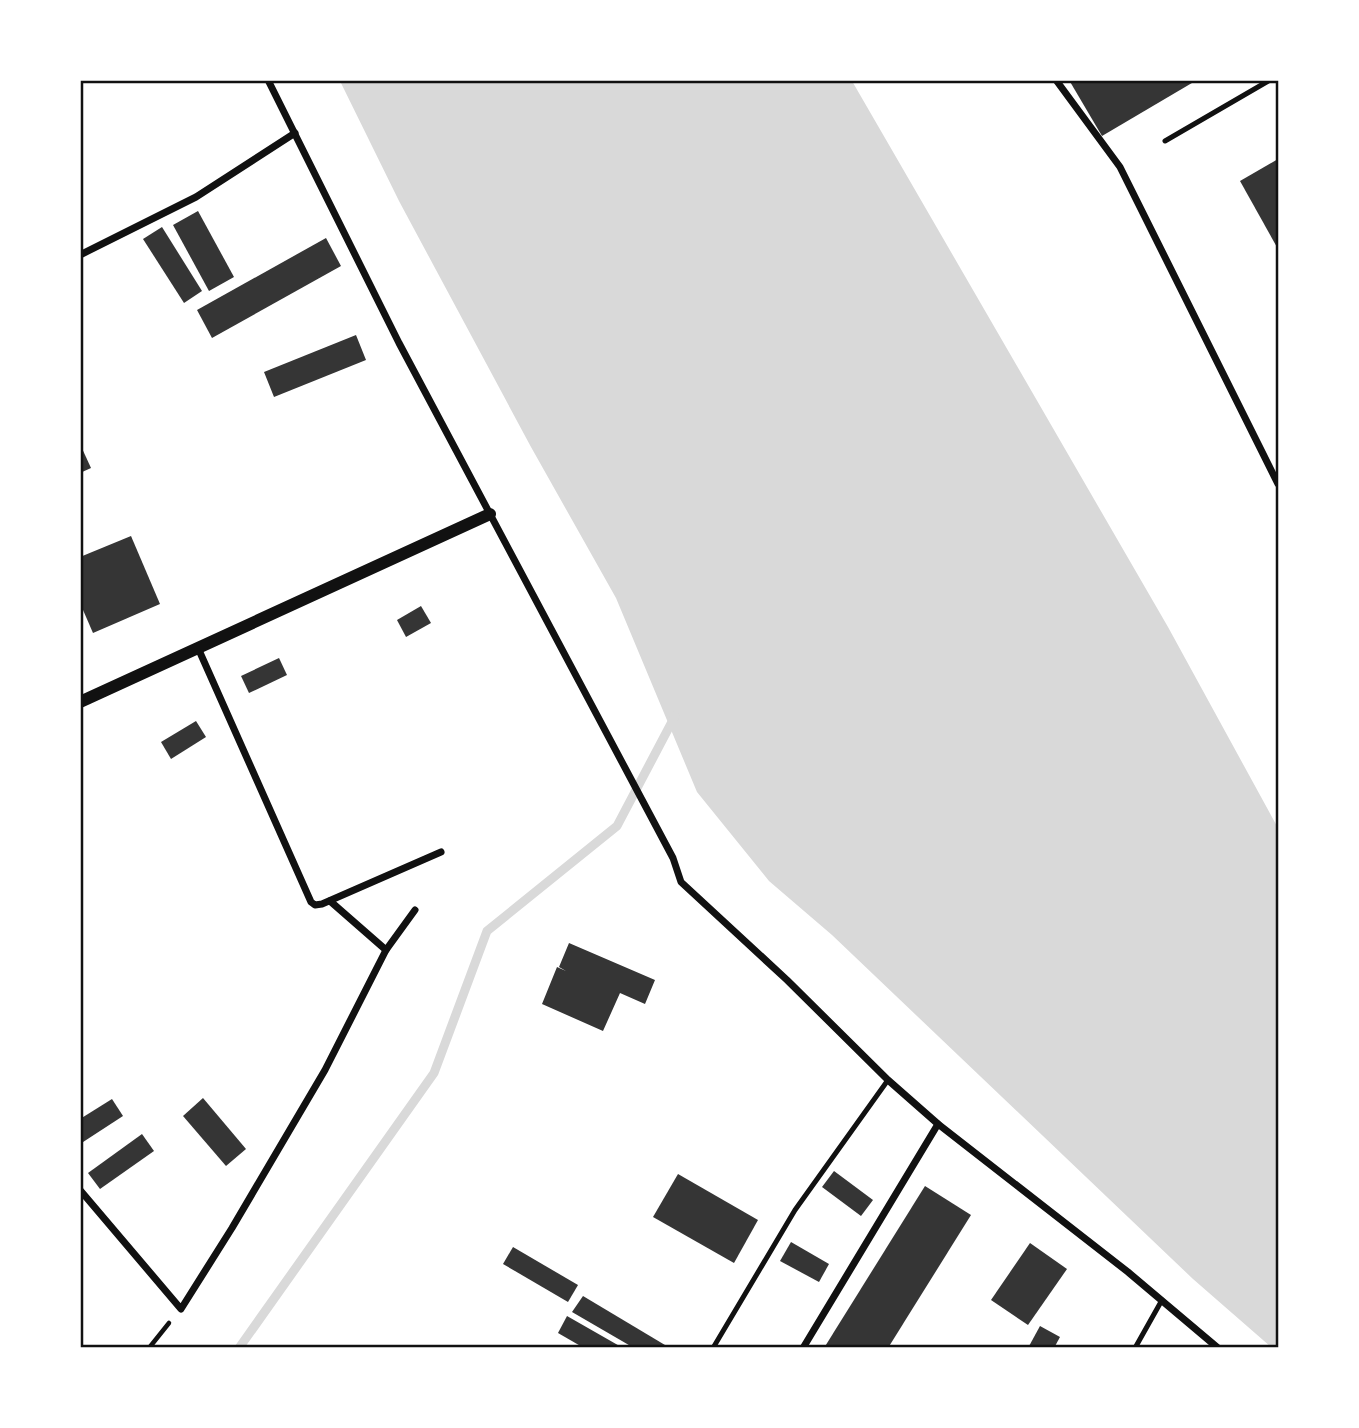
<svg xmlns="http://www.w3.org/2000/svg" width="1359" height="1428" viewBox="0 0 1359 1428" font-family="'Times New Roman',serif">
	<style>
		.water { fill: #d9d9d9 }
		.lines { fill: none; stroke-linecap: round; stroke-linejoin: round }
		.stream { stroke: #d9d9d9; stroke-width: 9 }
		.building { fill: #353535 }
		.path { stroke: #111; stroke-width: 4.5 }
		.service { stroke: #111; stroke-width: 5 }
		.minor { stroke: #111; stroke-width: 7 }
		.tertiary { stroke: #111; stroke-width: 12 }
		.neatline { fill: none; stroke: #111; stroke-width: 2.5 }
	</style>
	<rect width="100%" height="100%" fill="#fff"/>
	<polygon class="water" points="340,81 852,81 1168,627 1278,828 1278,1347 1271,1347 1193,1279 832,935 769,881 697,792 616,598 531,447 399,201"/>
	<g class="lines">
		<polyline class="stream" points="239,1348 434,1073 487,931 617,826 675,716"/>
	</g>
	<g class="building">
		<polygon points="1069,80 1197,80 1102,136"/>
		<polygon points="1278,159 1278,249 1240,181"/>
		<polygon points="198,211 234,277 209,291 173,225"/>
		<polygon points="162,227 202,291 184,303 143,239"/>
		<polygon points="326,238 341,266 212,338 197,310"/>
		<polygon points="356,335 366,360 274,397 264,372"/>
		<polygon points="80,444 91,468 80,473"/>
		<polygon points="131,536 160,604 93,633 80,603 80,557"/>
		<polygon points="421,606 431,623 406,637 397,620"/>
		<polygon points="279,658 287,675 249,693 241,676"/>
		<polygon points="196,721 206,737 171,759 161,742"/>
		<polygon points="569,943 655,980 645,1004 620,993 603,1031 542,1004 557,967 566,971 559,967"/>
		<polygon points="203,1098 246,1149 226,1166 183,1116"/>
		<polygon points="112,1099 123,1116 80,1144 80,1119"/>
		<polygon points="142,1134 154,1151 100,1189 88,1173"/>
		<polygon points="834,1171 873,1200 861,1216 822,1187"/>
		<polygon points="678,1174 758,1220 734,1263 653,1217"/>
		<polygon points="925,1186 971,1215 888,1348 824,1348"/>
		<polygon points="791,1242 829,1264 819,1282 780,1261"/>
		<polygon points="1030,1243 1067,1269 1028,1325 991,1300"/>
		<polygon points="513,1247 578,1285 568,1302 503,1264"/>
		<polygon points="583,1296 670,1348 634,1348 572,1312"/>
		<polygon points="567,1316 623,1348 584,1348 558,1333"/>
		<polygon points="1040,1326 1060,1337 1054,1348 1028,1348"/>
	</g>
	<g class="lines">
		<polyline class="path" points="149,1348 169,1323"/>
		<g class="service">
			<polyline points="1165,141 1270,80"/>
			<polyline points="713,1348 795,1210 888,1080"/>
			<polyline points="1135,1348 1162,1300"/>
		</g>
		<g class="minor">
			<polyline points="268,80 399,343 673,858 681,882 787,980 888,1080 938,1124 1128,1272 1218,1348"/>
			<polyline points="1056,80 1120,167 1278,484"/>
			<polyline points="80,255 196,197 295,133"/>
			<polyline points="198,648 311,902 315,905 322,904 441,852"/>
			<polyline points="330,901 386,950"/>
			<polyline points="80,1190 181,1309 232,1228 325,1070 386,950 415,910"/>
			<polyline points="803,1348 938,1124"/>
		</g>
		<polyline class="tertiary" points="80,702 490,514"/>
	</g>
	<rect width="1359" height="1428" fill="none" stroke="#ffffff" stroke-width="164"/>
	<rect x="82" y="82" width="1195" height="1264" class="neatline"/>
</svg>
